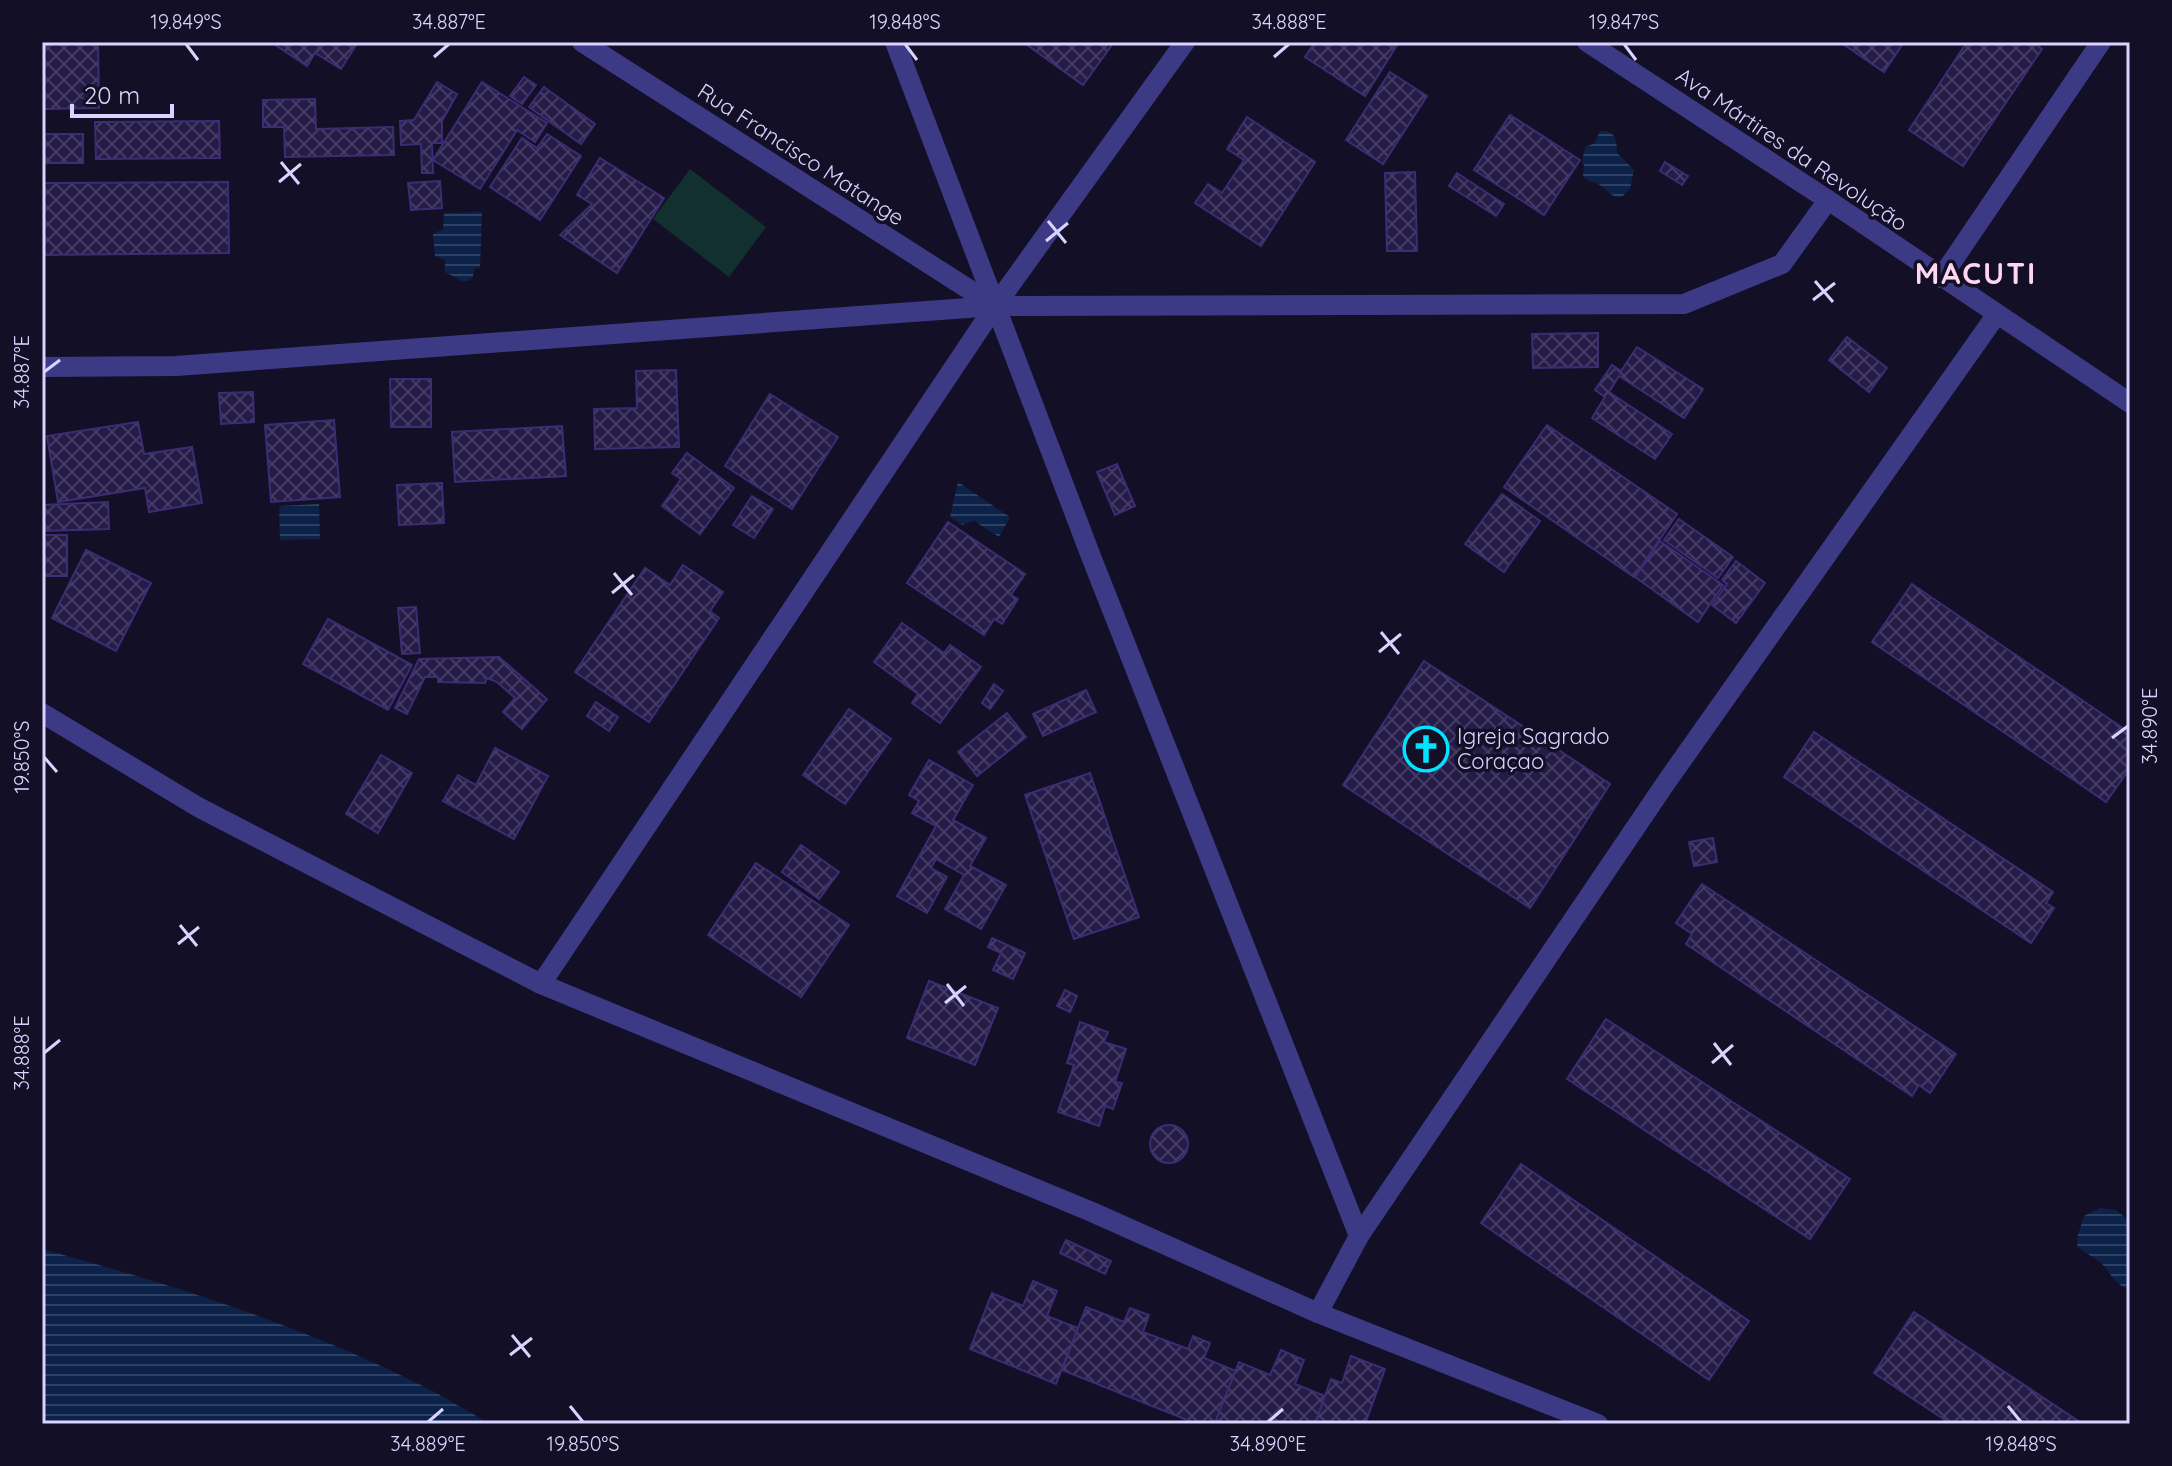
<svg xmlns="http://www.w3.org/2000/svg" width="2172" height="1466" viewBox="0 0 2172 1466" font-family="Quicksand,sans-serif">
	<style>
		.green { fill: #12302f }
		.water { fill: url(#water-rules) }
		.building { fill: url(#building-cross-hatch); stroke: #3b2d73; stroke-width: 2 }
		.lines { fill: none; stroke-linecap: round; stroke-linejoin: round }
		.minor { stroke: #3d3a85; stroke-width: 20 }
		.tertiary { stroke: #3d3a85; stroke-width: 20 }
		.ticks { fill: none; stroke: #d9d4ff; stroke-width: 3 }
		.labels { text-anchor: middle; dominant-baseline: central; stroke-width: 7; stroke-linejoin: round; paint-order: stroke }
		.street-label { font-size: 22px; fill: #d9d4ff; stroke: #130f26 }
		.poi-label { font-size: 22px; fill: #d9d4ff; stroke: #130f26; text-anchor: start }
		.district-label { font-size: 30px; font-weight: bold; letter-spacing: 2px; fill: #ffd6f0; stroke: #130f26 }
		.neatline { fill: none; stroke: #d9d4ff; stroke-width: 3 }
		.ticks-label { font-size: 20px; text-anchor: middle; fill: #d9d4ff }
	</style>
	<defs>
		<pattern id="water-rules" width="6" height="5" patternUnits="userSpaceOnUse" patternTransform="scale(2)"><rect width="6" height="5" fill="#0c2248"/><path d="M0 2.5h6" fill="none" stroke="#2f4163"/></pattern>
		<pattern id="building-cross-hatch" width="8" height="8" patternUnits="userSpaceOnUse" patternTransform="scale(2)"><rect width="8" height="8" fill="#241b47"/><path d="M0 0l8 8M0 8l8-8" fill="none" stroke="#433b63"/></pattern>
	</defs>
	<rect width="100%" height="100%" fill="#130f26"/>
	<polygon class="green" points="690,169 766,227 729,277 653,219"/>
	<g class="water">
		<path d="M1600,131C1616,130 1617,141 1617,153L1634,170L1630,189L1622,197C1609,197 1610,191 1600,185C1593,180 1589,184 1583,176L1584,165L1582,162L1585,147L1595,143Z"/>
		<polygon points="482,212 480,268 474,269 473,277 469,281 462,281 445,272 445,260 435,256 433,234 443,229 444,213"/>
		<polygon points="958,482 1010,517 999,537 974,521 962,525 950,517"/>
		<polygon points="319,504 320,539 280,540 279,506"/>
		<path d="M2100,1208L2116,1210L2130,1222V1290C2111,1282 2112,1273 2100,1262C2092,1255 2084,1254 2077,1245L2078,1235L2084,1216Z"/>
		<path d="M42,1249C171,1284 301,1325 421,1385C445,1397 467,1411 490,1424H42Z"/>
	</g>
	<g class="building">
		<polygon points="43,42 98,42 99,108 44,109"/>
		<polygon points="271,42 358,42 341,69 315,53 307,66"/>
		<polygon points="1023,42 1114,42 1083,85"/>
		<polygon points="1315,42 1399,42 1365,96 1305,57"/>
		<polygon points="1840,42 1904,42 1884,72"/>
		<polygon points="1967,42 2032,42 2042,49 1963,166 1909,130"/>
		<polygon points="1390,72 1427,96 1383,164 1346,140"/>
		<polygon points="524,77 536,85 522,104 510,96"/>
		<polygon points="437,82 457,94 442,121 442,143 432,143 433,173 422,173 421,144 401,145 400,121 414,120"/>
		<polygon points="482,82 547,123 535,142 517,130 480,189 433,160"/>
		<polygon points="544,87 595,124 581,144 529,107"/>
		<polygon points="315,99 316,129 393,127 394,155 285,157 284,127 263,127 263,100"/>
		<polygon points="1510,115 1580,160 1544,215 1474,170"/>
		<polygon points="1247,117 1315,162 1261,246 1195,203 1208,184 1222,193 1244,160 1227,149"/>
		<polygon points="219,121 220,158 96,159 95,122"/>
		<rect x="42" y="134" width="41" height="29"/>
		<polygon points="547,134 581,156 540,220 490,187 522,138 537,148"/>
		<polygon points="600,158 664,198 617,273 560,235 592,204 577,195"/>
		<polygon points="1665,162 1688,176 1682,185 1660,171"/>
		<polygon points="1415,172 1417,251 1387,251 1385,173"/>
		<polygon points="1457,173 1504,204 1496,216 1449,186"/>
		<polygon points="440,181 442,208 411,210 408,183"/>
		<polygon points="228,182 229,253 42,255 42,183"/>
		<polygon points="1598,333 1598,367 1533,368 1532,334"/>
		<polygon points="1847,337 1887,368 1869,392 1829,360"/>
		<polygon points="1637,347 1703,389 1684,418 1619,376 1609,392 1672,434 1655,459 1592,418 1605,397 1595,390 1612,365 1621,371"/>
		<polygon points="676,370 679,447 595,449 594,409 637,408 636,371"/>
		<polygon points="390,379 431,379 431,427 391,427"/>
		<polygon points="253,392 254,422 221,424 219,393"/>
		<polygon points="770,394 838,437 792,509 725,466"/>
		<polygon points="334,420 340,497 271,502 265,425"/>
		<polygon points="138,422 144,454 192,447 202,503 149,512 145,488 58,502 47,436"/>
		<polygon points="1547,425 1677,514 1634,577 1504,487"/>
		<polygon points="562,426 566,476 455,482 452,432"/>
		<polygon points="687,453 734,488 700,534 662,506 681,479 672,473"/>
		<polygon points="1117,464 1135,506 1115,515 1097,472"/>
		<polygon points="442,483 444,523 399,525 397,485"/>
		<polygon points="1502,494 1540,521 1504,572 1465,544"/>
		<polygon points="752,496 773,509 754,538 733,525"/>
		<polygon points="108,502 109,529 42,531 42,505"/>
		<polygon points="1679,519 1733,557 1718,578 1664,540"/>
		<polygon points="948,522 1025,574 1011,595 1018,599 1002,624 994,619 984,635 907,583"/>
		<rect x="42" y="535" width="25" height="41"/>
		<polygon points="1660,541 1723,585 1698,622 1635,577"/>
		<polygon points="86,550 151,583 116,651 52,618"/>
		<polygon points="1736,561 1765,583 1736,623 1712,605 1727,584 1722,580"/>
		<polygon points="683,565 723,592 710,611 719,618 649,722 575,672 645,568 670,585"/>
		<polygon points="1912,584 2130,733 2130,768 2106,802 1872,642"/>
		<polygon points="416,607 420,653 402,654 398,608"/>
		<polygon points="328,619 412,665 388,710 303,664"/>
		<polygon points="902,623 944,653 950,645 981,667 940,723 912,703 918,694 874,662"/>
		<polygon points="499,657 547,699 522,729 503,712 515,698 497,682 487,678 485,683 438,682 438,677 425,677 407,714 395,708 419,659"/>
		<polygon points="1424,661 1610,784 1530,908 1343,785"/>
		<polygon points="994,684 1003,691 990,709 982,703"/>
		<polygon points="1086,690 1096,712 1043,736 1033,714"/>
		<polygon points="596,702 618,717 609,731 587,716"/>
		<polygon points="849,709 891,739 845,804 803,775"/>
		<polygon points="1007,713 1026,737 977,776 958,752"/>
		<polygon points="1814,732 2053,892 2046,903 2054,908 2031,943 1784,777"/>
		<polygon points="495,748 548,776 514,839 443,801 458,775 476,785"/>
		<polygon points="381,755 412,773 378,833 346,814"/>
		<polygon points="929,760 973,785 953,820 986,838 970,866 1006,885 981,929 945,909 964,875 936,859 931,868 947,877 927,913 897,896 936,826 912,813 919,801 909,795"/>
		<polygon points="1090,773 1139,917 1074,939 1025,795"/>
		<polygon points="1713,838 1717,862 1694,866 1689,842"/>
		<polygon points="801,845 839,872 819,899 782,872"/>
		<polygon points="756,863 849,925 801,997 708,935"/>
		<polygon points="1702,884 1956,1054 1930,1093 1919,1085 1912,1096 1686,944 1692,934 1676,923"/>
		<polygon points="992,938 1025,953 1013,979 993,970 1001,953 988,947"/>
		<polygon points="929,981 998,1008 975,1065 907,1038"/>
		<polygon points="1065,990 1077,996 1070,1012 1057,1006"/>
		<polygon points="1606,1019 1850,1179 1810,1239 1567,1079"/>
		<polygon points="1080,1022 1108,1032 1104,1042 1126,1049 1115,1082 1122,1083 1113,1109 1105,1106 1099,1126 1058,1112 1074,1065 1067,1063"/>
		<circle cx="1169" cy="1144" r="19"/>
		<polygon points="1521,1164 1749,1321 1709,1380 1481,1223"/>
		<polygon points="1066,1240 1111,1261 1105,1274 1060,1253"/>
		<polygon points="1033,1281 1057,1291 1047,1316 1078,1328 1056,1384 970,1349 992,1293 1023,1306"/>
		<polygon points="1086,1307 1124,1322 1130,1308 1149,1315 1143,1332 1188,1349 1193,1336 1210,1343 1204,1358 1236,1371 1215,1424 1197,1424 1062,1370"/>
		<polygon points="1914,1312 2083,1424 1951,1424 1874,1373"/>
		<polygon points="1281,1350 1304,1360 1295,1384 1325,1396 1315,1424 1226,1424 1216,1420 1239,1362 1270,1375"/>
		<polygon points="1351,1356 1385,1369 1365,1424 1315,1424 1331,1379 1342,1383"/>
	</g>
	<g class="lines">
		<g class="minor">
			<polyline points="582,42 995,306"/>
			<polyline points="895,42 1092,559 1359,1236"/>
			<polyline points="1941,278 2101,42"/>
			<polyline points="42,367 176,366 995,306 1684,304 1782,264 1828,200"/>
			<polyline points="42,713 198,807 541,984 1092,1212 1318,1313 1598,1424"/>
			<polyline points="541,984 995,306 1185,42"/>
			<polyline points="1318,1313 1359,1236 1665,784 1997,314"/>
		</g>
		<polyline class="tertiary" points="1587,42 1828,200 2130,403"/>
	</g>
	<path class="ticks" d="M186,44L198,60M905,44L917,60M1624,44L1636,60M434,57L449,44M1274,57L1289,44M281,162L299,184M279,182L301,164M1048,221L1066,243M1046,241L1068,223M1815,281L1833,302M1813,300L1835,283M44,372L60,360M614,573L632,595M612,593L634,575M1381,632L1399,654M1379,652L1401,634M2112,738L2128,726M44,757L57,772M180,925L197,946M178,944L199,927M947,984L964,1006M945,1003L966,986M1714,1043L1731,1065M44,1053L60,1040M1712,1063L1733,1045M512,1335L530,1357M510,1355L532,1338M570,1406L583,1422M2008,1406L2021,1422M428,1422L443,1409M1268,1422L1283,1409"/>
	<defs>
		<g id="church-ring" transform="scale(2.3)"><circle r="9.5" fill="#130f26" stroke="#00e5ff" stroke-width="1.5"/><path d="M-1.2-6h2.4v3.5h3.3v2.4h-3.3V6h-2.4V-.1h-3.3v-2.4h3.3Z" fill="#00e5ff"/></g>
	</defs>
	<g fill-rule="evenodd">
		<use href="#church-ring" x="1426" y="749"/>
	</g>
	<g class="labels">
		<g class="street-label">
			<text transform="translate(1792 149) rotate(34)">Ava Mártires da Revolução</text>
			<text transform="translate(801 154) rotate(33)">Rua Francisco Matange</text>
		</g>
		<g class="poi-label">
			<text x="1457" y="736">Igreja Sagrado<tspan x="1457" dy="25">Coraçao</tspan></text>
		</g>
		<g class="district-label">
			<text x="1976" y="273">MACUTI</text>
		</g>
	</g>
	<rect width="2172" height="1466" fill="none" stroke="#130f26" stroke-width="88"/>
	<path d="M72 104v12h100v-12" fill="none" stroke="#d9d4ff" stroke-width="4"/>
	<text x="84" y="104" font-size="24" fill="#d9d4ff" stroke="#130f26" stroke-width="6" paint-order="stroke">20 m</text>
	<rect x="44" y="44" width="2084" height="1378" class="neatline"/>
	<g class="ticks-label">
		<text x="186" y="29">19.849°S</text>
		<text x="449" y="29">34.887°E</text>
		<text x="905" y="29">19.848°S</text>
		<text x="1289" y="29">34.888°E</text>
		<text x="1624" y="29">19.847°S</text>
		<text transform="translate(22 372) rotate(-90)" y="7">34.887°E</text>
		<text transform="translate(2150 726) rotate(-90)" y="7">34.890°E</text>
		<text transform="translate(22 757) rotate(-90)" y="7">19.850°S</text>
		<text transform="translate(22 1053) rotate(-90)" y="7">34.888°E</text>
		<text x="428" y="1451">34.889°E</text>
		<text x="583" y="1451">19.850°S</text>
		<text x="1268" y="1451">34.890°E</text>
		<text x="2021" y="1451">19.848°S</text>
	</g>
</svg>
